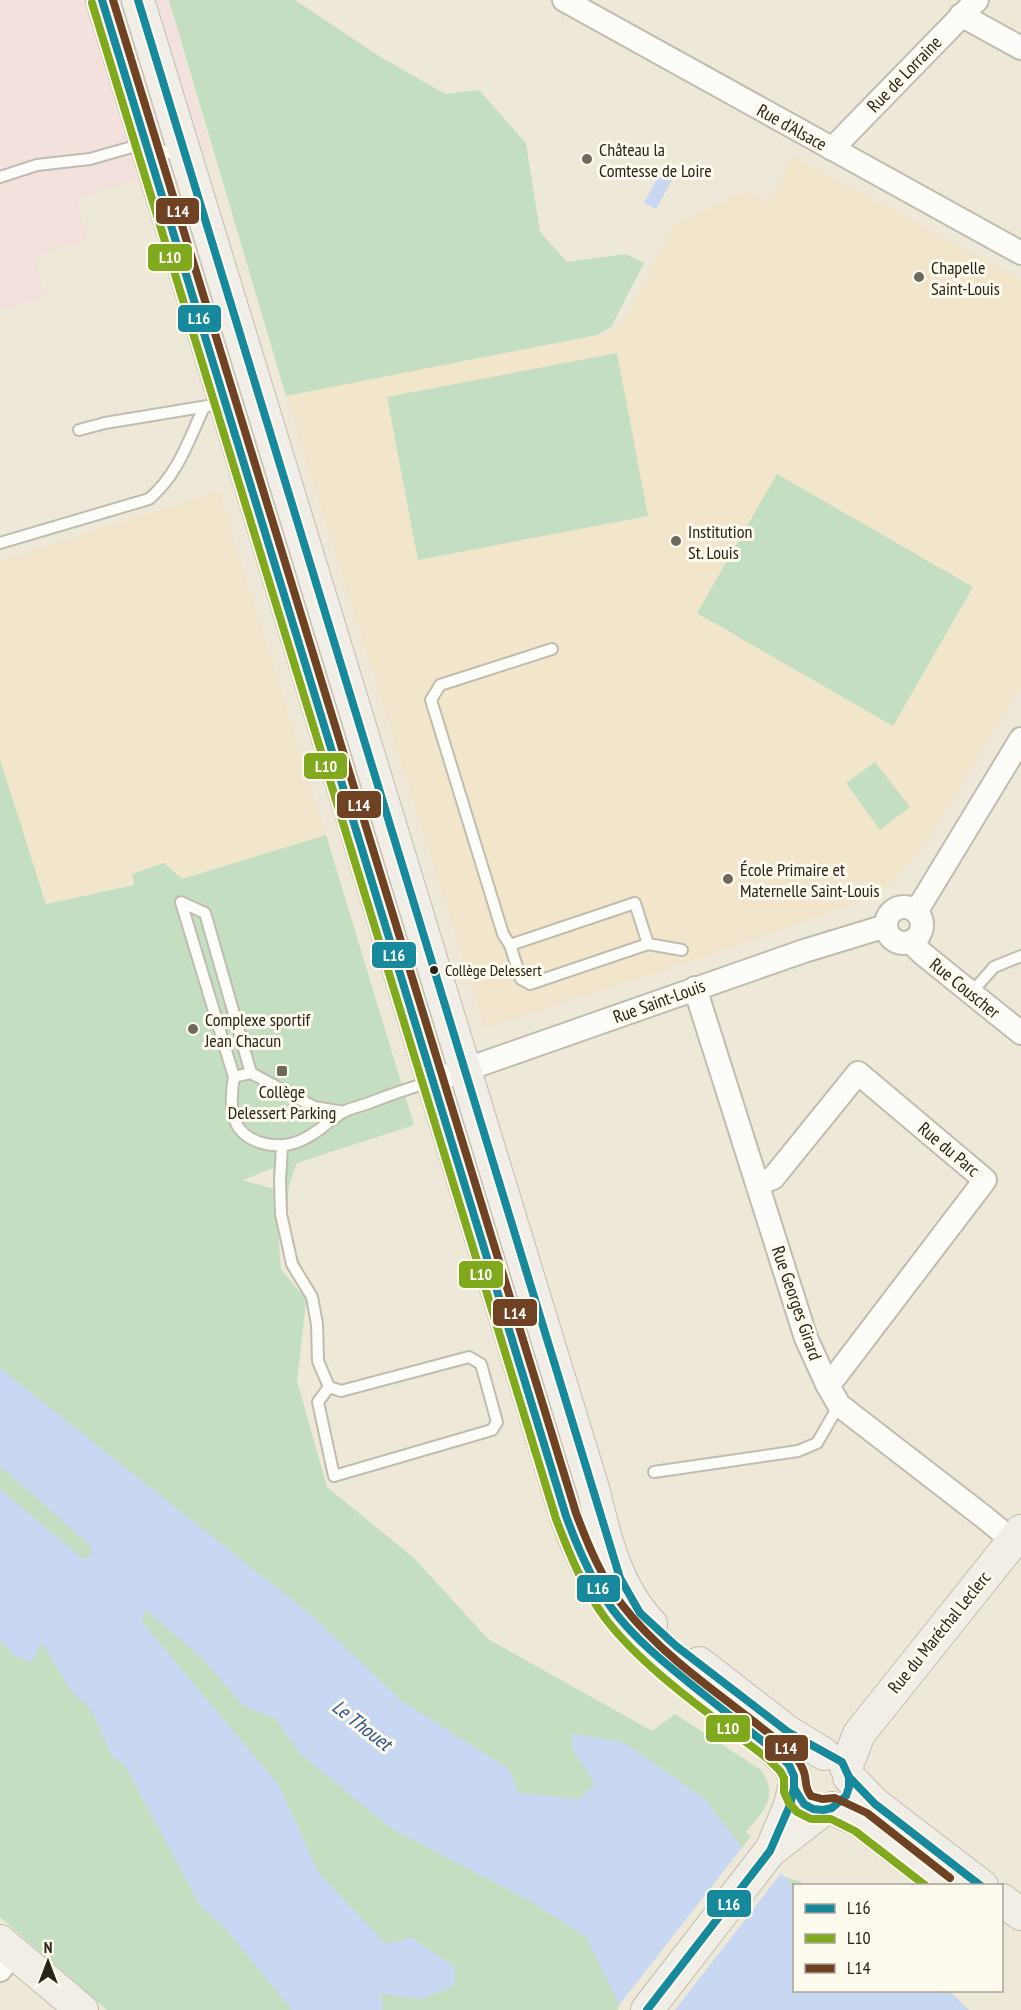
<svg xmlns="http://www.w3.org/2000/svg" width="1021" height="2010" viewBox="0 0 1021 2010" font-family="'PT Sans Narrow',sans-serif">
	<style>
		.commercial { fill: #f2e1dd }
		.built { fill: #f1e6cc }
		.green { fill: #c4dec1; fill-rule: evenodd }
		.water { fill: #c8d8f2 }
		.pier { fill: #eee8d9 }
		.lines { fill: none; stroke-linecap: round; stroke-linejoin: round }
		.lane-casing { stroke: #c1bcb0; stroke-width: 14 }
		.street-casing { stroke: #c1bcb0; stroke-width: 26 }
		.secondary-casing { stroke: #c1bcb0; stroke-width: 34 }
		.lane { stroke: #fcfcf9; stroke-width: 10 }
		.street { stroke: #fcfcf9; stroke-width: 22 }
		.secondary { stroke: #f1eee7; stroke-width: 32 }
		.bus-1-casing { stroke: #fefaee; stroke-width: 12 }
		.bus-2-casing { stroke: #fefaee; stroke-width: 12 }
		.bus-3-casing { stroke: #fefaee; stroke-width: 12 }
		.bus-1 { stroke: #168a9c; stroke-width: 8 }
		.bus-2 { stroke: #80a91d; stroke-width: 8 }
		.bus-3 { stroke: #6f4223; stroke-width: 8 }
		.poi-dot { fill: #6d695c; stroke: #fefaee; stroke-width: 2 }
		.bus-dot { fill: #282419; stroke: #fefaee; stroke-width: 2 }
		.labels { text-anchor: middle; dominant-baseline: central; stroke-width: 6; stroke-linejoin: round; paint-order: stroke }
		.bus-label { font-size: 16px; fill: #282419; stroke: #fefaee; text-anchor: start }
		.street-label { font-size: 18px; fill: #282419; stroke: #fefaee }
		.poi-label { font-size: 18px; fill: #282419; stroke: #fefaee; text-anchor: start }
		.water-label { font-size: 20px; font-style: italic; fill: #305394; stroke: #fefaee }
		.line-badge { stroke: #fefaee; stroke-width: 2 }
		.badge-label { font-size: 16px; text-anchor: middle; font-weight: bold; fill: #fff }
	</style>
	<rect width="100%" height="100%" fill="#eee8d9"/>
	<polygon class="commercial" points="0,0 168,0 212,156 77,198 87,240 34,257 45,296 0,311"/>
	<g class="built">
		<polygon points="793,156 1021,280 1021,685 930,837 893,882 867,899 687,963 485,1028 286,396 618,331 675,225 746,191 769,202"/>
		<polygon points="219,491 326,835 182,879 132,874 134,884 45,904 0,760 0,561"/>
	</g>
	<g class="green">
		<polygon points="169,0 295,0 379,56 445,94 479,90 526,143 540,232 567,262 626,254 644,263 611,327 597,335 286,396"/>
		<polygon points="617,353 648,516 418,560 387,397"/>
		<polygon points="777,474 973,587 893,726 697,613"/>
		<path d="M0,760L46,904L134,885L132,874L164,863L182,879L326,835L414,1125L297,1163C276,1208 293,1258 318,1296L306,1301L297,1381L327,1487L414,1558L488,1639L652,1731L675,1714L761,1770C780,1798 763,1810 746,1832L751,1836L742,1848L787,1878L799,1881L806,1885L794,1886V1990L950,1991L968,2010H107L0,1917ZM273,1168L274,1189L243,1180ZM278,1230L305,1298L281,1270Z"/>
		<polygon points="875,762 910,807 880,830 846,783"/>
	</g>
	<g class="water">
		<polygon points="660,173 672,180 656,209 644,203"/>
		<polygon points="0,1368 310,1614 402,1701 509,1769 519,1793 579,1799 595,1783 574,1753 571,1733 625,1743 705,1799 742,1848 787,1878 794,1892 794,1990 948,1991 969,2010 622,2010 586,1937 532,1902 392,1829 299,1753 275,1718 243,1706 204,1660 145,1609 142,1622 279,1785 318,1872 386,1944 412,1938 455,1967 454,1986 422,1999 381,1994 383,2010 292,2010 224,1927 201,1907 124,1764 112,1757 92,1711 70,1689 42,1643 32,1662 16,1657 0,1641 0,1489 82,1558 92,1556 91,1546 0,1466"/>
	</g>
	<polygon class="pier" points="744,1845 782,1872 675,2010 619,2010 617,2008"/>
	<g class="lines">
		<g class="lane-casing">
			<g id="lane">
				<polyline points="0,177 37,165 90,159 146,143 181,158"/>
				<polyline points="79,430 105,423 208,406"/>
				<path d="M0,543L149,499C177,476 189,440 204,407"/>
				<polyline points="552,649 440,685 431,700 503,934 510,945 521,979 530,984 648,944 682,950"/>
				<polyline points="510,945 635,903 648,944"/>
				<polyline points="971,993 994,967 1021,956"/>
				<polyline points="234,1077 181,902 205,913 251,1073"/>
				<path d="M344,1112L314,1107L251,1073L234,1077C231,1092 230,1114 238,1127C251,1145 278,1149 297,1142C315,1136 327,1122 343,1112C351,1108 361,1106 369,1103C389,1095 410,1088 430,1082"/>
				<polyline points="282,1146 280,1181 281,1214 292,1264 312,1297 317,1324 318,1361 329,1387 341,1391 469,1357 481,1364 497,1422 492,1430 334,1476 318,1402 329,1387"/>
				<polyline points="654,1472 798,1451 817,1443 839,1405"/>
			</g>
		</g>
		<g class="street-casing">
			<g id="street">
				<polyline points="564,0 1021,253"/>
				<polyline points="961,15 1021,48"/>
				<polyline points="832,149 977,0"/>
				<circle cx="904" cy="925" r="18"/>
				<polyline points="916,912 1021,739"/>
				<polyline points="911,942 923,954 1021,1033"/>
				<polyline points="695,988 806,1338 827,1384 839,1405 984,1517 1013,1541"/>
				<polyline points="433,1081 804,951 886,926"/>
				<polyline points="758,1184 773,1178 858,1073 985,1180 835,1377 827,1384"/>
				<polyline points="0,1970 14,1952"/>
			</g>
		</g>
		<g class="secondary-casing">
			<g id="secondary">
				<path d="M102,0L566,1516C578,1549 592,1581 613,1610C636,1641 666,1665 696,1688C723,1709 749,1730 775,1751L789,1765L794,1776"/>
				<path d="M138,0L594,1492C605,1539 617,1588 651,1624"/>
				<polyline points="699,1663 788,1732 824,1754"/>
				<polyline points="846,1768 859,1734 1021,1531"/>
				<polyline points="849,1777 875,1804 982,1886"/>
				<polyline points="832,1808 861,1822 944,1886"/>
				<polyline points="772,1848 790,1805 794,1788"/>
				<polyline points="1002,1900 1021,1914"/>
				<polyline points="0,1941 82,2010"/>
				<polyline points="647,2010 770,1851 823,1810"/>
			</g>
		</g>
		<use href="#lane" class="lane"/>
		<use href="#street" class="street"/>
		<use href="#secondary" class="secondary"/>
		<g class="bus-1-casing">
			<g id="bus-1">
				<path d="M102,0L566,1516C578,1549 592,1582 613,1610C638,1643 671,1668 703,1694C727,1713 751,1732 775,1751L789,1765L794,1776V1788L804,1804L813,1809L823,1810L832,1808L846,1796L849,1787V1777L842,1762L788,1732L676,1646L640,1613L620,1578L138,0"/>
				<polyline points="849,1777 875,1804 981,1886"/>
				<polyline points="647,2010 770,1851 790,1805 794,1788"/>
			</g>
		</g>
		<g class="bus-2-casing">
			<path id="bus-2" d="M92,3L556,1519C569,1553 583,1588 605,1618C644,1670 716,1718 768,1759L780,1771L784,1778V1792L789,1803L797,1812L811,1819H831L855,1831L926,1886"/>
		</g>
		<g class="bus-3-casing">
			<path id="bus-3" d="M113,0L576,1513C588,1545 602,1579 623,1606C666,1661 729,1700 782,1744C791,1752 800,1760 804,1772C807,1781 804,1787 811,1796L822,1799L835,1798L867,1813L950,1878"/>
		</g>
		<use href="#bus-1" class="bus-1"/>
		<use href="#bus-2" class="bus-2"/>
		<use href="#bus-3" class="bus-3"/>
	</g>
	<g class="poi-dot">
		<circle cx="587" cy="159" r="6"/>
		<circle cx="919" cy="277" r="6"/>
		<circle cx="676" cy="541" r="6"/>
		<circle cx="728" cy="879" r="6"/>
		<circle cx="193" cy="1029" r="6"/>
		<rect x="276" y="1065" width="12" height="12" rx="3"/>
	</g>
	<circle class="bus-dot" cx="434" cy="970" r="5"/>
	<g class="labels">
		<g class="bus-label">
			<text x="445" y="970">Collège Delessert</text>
		</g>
		<g class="street-label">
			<text transform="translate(904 74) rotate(-46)">Rue de Lorraine</text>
			<text transform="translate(792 127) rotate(29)">Rue d'Alsace</text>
			<text transform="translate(965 988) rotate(39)">Rue Couscher</text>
			<text transform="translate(659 1001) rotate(-20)">Rue Saint-Louis</text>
			<text transform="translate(949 1149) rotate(40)">Rue du Parc</text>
			<text transform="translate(797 1303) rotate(71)">Rue Georges Girard</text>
			<text transform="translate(939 1632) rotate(-51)">Rue du Maréchal Leclerc</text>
		</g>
		<g class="poi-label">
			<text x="599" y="149">Château la<tspan x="599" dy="21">Comtesse de Loire</tspan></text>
			<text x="931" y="267">Chapelle<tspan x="931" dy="21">Saint-Louis</tspan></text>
			<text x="688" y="531">Institution<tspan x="688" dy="21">St. Louis</tspan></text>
			<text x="740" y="869">École Primaire et<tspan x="740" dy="21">Maternelle Saint-Louis</tspan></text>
			<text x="205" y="1019">Complexe sportif<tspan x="205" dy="21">Jean Chacun</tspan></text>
			<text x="282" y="1091" text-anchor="middle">Collège<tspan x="282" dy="21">Delessert Parking</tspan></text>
		</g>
		<g class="water-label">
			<text transform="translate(362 1725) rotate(38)">Le Thouet</text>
		</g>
	</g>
	<g class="line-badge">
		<rect x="155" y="197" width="45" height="28" rx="6" fill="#6f4223"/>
		<rect x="147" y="243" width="46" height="29" rx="6" fill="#80a91d"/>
		<rect x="177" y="304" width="45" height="29" rx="6" fill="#168a9c"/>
		<rect x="303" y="752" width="45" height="28" rx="6" fill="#80a91d"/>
		<rect x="336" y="790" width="46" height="29" rx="6" fill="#6f4223"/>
		<rect x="371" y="941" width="46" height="28" rx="6" fill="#168a9c"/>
		<rect x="458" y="1260" width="46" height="29" rx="6" fill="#80a91d"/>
		<rect x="492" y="1298" width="46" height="29" rx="6" fill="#6f4223"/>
		<rect x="576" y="1574" width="45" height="29" rx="6" fill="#168a9c"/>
		<rect x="705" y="1714" width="46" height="29" rx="6" fill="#80a91d"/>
		<rect x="764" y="1734" width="45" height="28" rx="6" fill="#6f4223"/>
		<rect x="706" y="1889" width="46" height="29" rx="6" fill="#168a9c"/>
	</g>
	<g class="badge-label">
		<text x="178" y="217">L14</text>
		<text x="170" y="263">L10</text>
		<text x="199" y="324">L16</text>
		<text x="326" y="772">L10</text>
		<text x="359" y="811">L14</text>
		<text x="394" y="961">L16</text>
		<text x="481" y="1280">L10</text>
		<text x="515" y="1319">L14</text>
		<text x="598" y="1594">L16</text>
		<text x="728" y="1734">L10</text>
		<text x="786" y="1754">L14</text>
		<text x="729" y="1910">L16</text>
	</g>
	<rect x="793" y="1884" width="210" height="108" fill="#fefaee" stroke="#a8a499" stroke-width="1.5"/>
	<rect x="805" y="1904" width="30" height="9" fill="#168a9c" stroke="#a8a499" stroke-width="1.5"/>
	<text x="847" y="1914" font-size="18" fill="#282419">L16</text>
	<rect x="805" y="1934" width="30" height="9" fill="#80a91d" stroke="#a8a499" stroke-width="1.5"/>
	<text x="847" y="1944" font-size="18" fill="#282419">L10</text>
	<rect x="805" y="1964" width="30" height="9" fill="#6f4223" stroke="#a8a499" stroke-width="1.5"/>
	<text x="847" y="1974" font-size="18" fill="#282419">L14</text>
	<g transform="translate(48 1962)" stroke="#fefaee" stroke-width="4.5" paint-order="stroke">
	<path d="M0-4.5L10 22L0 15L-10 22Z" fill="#282419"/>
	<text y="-9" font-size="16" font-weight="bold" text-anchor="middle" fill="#282419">N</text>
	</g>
</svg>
